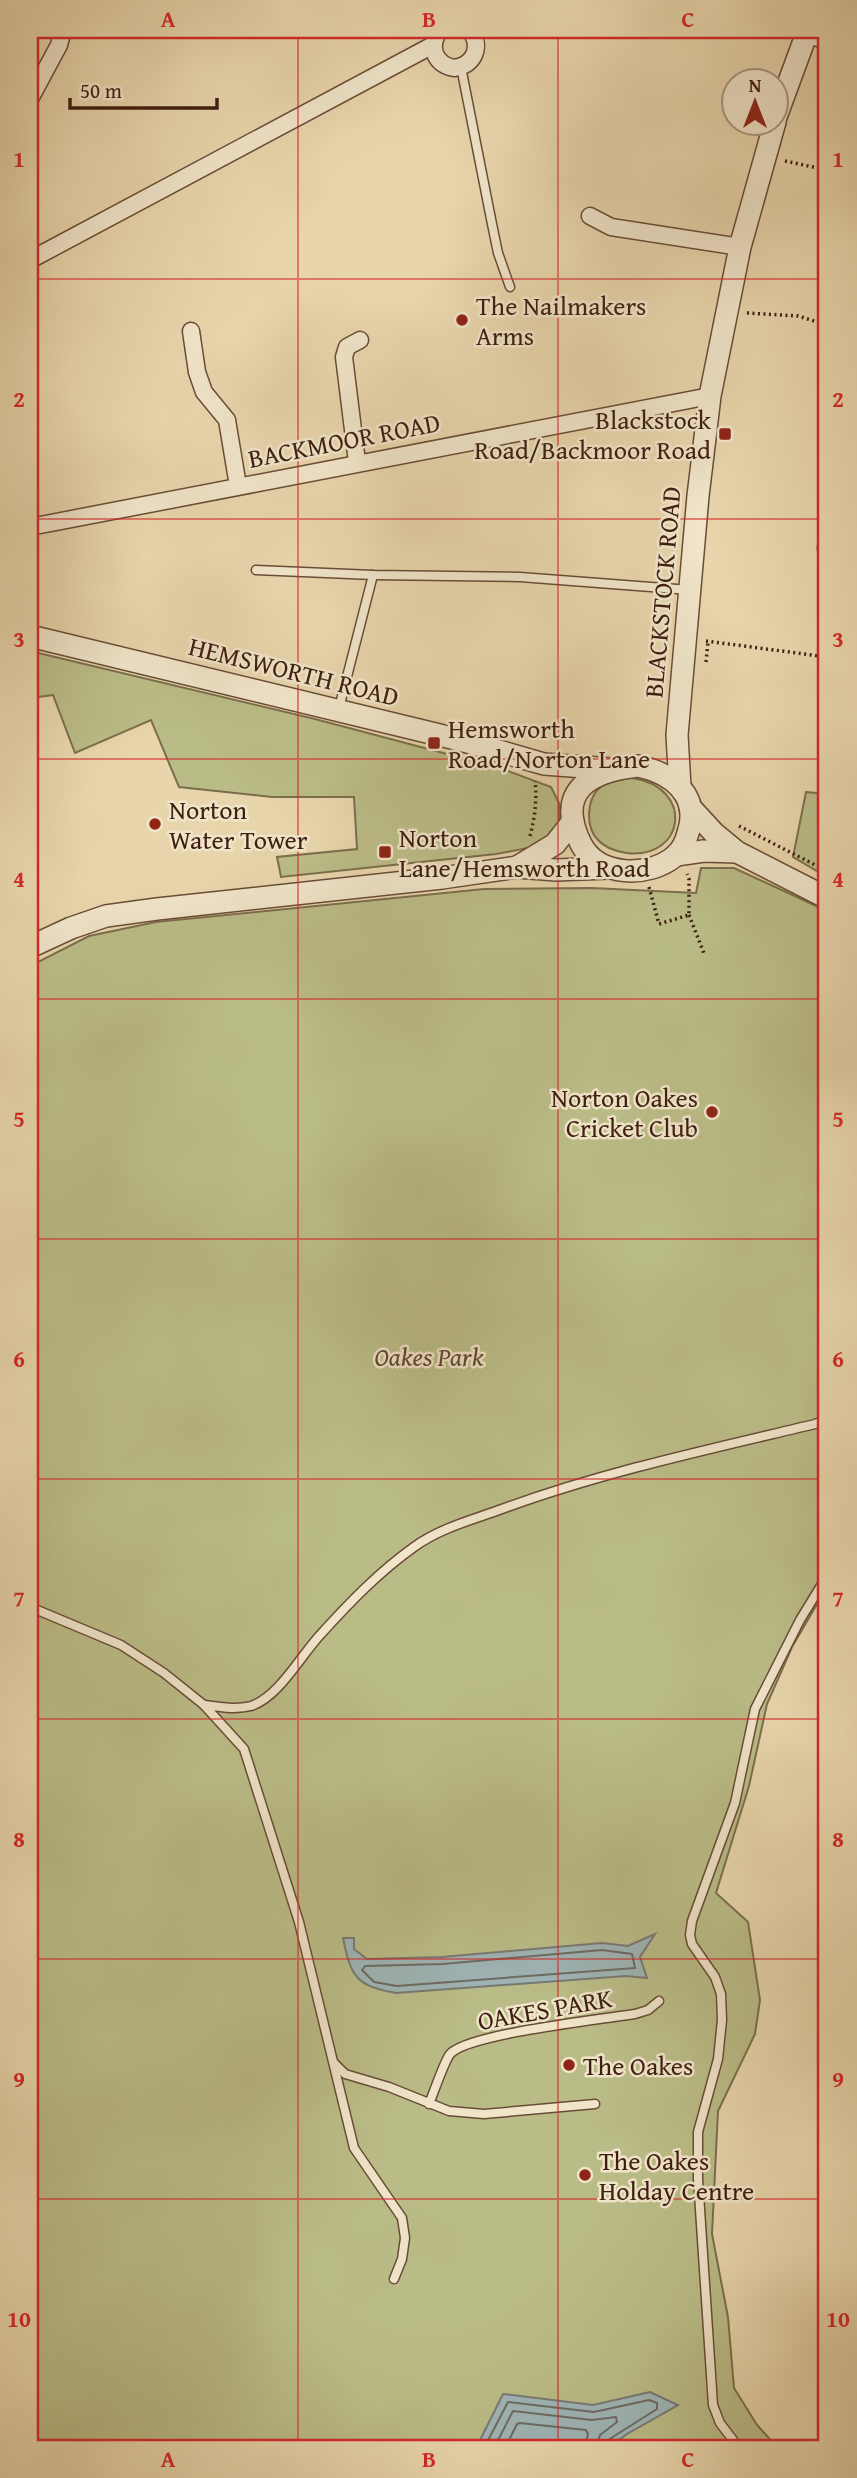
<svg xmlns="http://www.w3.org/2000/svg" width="857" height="2478" viewBox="0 0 857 2478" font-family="'Gentium Book Plus',serif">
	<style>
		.green { fill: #babc87; stroke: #7c6e4c; stroke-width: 2 }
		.water { fill: #9eb5b6; stroke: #787974; stroke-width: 2 }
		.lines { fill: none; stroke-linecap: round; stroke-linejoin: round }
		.shore { stroke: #6e6a63; stroke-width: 2 }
		.service-casing { stroke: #694c37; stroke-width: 11 }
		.minor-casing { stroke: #694c37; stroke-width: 19 }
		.tertiary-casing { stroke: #694c37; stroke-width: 24 }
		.path { stroke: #3f1f10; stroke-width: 3.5; stroke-dasharray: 2 3.5; stroke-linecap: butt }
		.service { stroke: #f0e4c9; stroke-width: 8 }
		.minor { stroke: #f0e4c9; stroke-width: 16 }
		.tertiary { stroke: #f0e4c9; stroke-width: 21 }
		.grid { fill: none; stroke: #d62828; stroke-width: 2; stroke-opacity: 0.55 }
		.poi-dot { fill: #8f2418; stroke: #f0e4c9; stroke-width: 2.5 }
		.labels { text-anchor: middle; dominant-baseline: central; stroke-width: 5; stroke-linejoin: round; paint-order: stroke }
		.poi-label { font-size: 26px; fill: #3f1f10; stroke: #f0e4c9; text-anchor: start }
		.street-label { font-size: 26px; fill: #3f1f10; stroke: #f0e4c9 }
		.park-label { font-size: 26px; font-style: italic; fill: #5e462e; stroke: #f0e4c9 }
		.neatline { fill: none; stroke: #d62828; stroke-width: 2.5 }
		.grid-label { font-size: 23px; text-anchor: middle; font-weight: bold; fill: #d62828 }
	</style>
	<rect width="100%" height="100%" fill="#e8d5ac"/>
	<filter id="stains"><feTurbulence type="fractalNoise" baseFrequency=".00286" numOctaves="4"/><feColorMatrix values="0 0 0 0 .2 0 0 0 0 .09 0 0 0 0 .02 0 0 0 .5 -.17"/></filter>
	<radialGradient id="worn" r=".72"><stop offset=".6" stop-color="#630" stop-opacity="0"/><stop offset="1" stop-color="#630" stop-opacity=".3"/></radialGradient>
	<g class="green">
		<polygon points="30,651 315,719 500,768 551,787 559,803 559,828 539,846 496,854 281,877 277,857 357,849 354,797 272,797 179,787 151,720 75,753 53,695 30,698"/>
		<path d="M632,778C695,787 686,860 626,853C615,851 605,848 598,840C591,833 589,824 589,815C590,786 606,781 632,778Z"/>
		<polygon points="806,792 827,794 827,877 793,857"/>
		<polygon points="701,868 734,868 827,911 827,1587 792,1647 767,1704 749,1786 716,1893 748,1922 760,2000 755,2034 718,2111 712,2234 728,2317 734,2388 757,2425 778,2448 30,2448 30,966 89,936 156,922 484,889 592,888 696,893"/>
	</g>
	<g class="water">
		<path d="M655,1934L640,1957L647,1978L626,1976L396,1993C356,1986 351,1977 343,1938H354V1949L367,1959L442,1957L602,1943L628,1946Z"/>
		<polygon points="650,2392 678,2405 627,2434 608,2448 476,2448 503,2394 593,2405"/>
	</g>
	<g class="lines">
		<g class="shore">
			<polygon points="602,1950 632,1954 635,1968 397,1986 374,1982 362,1970 365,1966 443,1964"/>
			<polyline points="484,2448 508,2402 594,2412 649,2400 657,2403 657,2409 608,2440 605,2448"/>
			<polyline points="494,2448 513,2411 592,2420 616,2417 617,2422 600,2435 596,2448"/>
			<polyline points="505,2448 517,2424 520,2423 586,2430 588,2434 585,2448"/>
		</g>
		<g class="service-casing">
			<g id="service">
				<polyline points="461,67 492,224 498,253 510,287"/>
				<polyline points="822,549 827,485"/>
				<polyline points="256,570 373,575 520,577 690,590"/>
				<polyline points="339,708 373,575"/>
				<polyline points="30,1607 121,1645 164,1673 204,1705 244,1749 299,1922 354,2148 402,2218 405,2238 402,2259 394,2279"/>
				<path d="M204,1705C220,1707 236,1710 251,1706C279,1697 301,1655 321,1634C350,1602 379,1572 414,1547C440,1528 472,1520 502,1509C603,1472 710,1449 815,1424L827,1419"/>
				<polyline points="334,2063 345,2074 389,2087 449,2111 484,2114 595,2104"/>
				<path d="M429,2104C434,2092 444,2062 450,2054C467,2034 603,2019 635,2014L648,2010L659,2001"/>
				<polyline points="739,2448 720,2423 713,2405 698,2179 698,2132 718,2059 722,2020 721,1994 715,1977 692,1944 690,1935 692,1921 735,1803 755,1709 800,1620 827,1576"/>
			</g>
		</g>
		<g class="minor-casing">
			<g id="minor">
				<path d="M440,30C428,46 434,64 454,68C475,65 482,46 470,30"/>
				<polyline points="806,34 827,41"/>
				<polyline points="30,99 59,45 63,30"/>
				<polyline points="590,216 611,227 740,247"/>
				<polyline points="30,260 433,45"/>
				<polyline points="191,331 197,372 204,392 227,420 238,486"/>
				<polyline points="357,462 344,357 347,347 360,340"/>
				<polyline points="30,527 710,396"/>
			</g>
		</g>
		<g class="tertiary-casing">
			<g id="tertiary">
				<polyline points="776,117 808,30"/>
				<polyline points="30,636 460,740 544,764 611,769"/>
				<path d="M638,766C671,773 701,795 688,833C686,841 682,850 675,856C649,878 598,877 581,844C554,790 591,771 638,766Z"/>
				<polyline points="680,787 677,735 698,496 710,396 740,247 775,122"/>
				<polyline points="690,807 714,833 737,852 827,898"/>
				<polyline points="676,855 704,851 737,852"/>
				<polyline points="517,867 555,844 573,821"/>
				<polyline points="30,947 71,928 106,916 157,909 442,878 517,867 556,870 609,868"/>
			</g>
		</g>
		<g class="path">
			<polyline points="785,161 827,170"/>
			<polyline points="747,313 798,316 827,325"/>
			<polyline points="706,641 827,657"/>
			<polyline points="706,662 708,642"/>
			<polyline points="739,826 827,871"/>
			<path d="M530,836C535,817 537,800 535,781"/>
			<polyline points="649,887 659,924 689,915 689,879 687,874"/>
			<polyline points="689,915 705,956"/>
		</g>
		<use href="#service" class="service"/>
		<use href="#minor" class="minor"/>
		<use href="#tertiary" class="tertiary"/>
	</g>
	<path class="grid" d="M298,30V2448M558,30V2448M30,279H827M30,519H827M30,759H827M30,999H827M30,1239H827M30,1479H827M30,1719H827M30,1959H827M30,2199H827"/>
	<g class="poi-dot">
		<circle cx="462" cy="320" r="7"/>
		<rect x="718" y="427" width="14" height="14" rx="3.5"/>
		<rect x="427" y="736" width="14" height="14" rx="3.5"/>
		<circle cx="155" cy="824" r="7"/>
		<rect x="378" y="845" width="14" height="14" rx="3.5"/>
		<circle cx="712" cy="1112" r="7"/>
		<circle cx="569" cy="2065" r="7"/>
		<circle cx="585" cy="2175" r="7"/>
	</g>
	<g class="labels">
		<g class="poi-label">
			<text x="476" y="305">The Nailmakers<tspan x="476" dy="30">Arms</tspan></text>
			<text x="711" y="419" text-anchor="end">Blackstock<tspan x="711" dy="30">Road/Backmoor Road</tspan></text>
			<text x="448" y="728">Hemsworth<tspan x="448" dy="30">Road/Norton Lane</tspan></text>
			<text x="169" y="809">Norton<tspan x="169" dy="30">Water Tower</tspan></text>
			<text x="399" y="837">Norton<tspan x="399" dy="30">Lane/Hemsworth Road</tspan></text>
			<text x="698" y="1097" text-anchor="end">Norton Oakes<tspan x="698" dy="30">Cricket Club</tspan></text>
			<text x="583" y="2065">The Oakes</text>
			<text x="599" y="2160">The Oakes<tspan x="599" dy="30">Holday Centre</tspan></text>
		</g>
		<g class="street-label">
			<text transform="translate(344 440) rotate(-11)">BACKMOOR ROAD</text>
			<text transform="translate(662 592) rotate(-85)">BLACKSTOCK ROAD</text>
			<text transform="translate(294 671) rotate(14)">HEMSWORTH ROAD</text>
			<text transform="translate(545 2009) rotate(-10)">OAKES PARK</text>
		</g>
		<g class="park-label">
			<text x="429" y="1356">Oakes Park</text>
		</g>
	</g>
	<rect width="857" height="2478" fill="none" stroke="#e8d5ac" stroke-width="77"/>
	<g transform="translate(755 102)"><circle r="33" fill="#f0e4c9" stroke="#a9957f" stroke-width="2"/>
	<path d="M0-5L12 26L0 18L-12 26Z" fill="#8f2418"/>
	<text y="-10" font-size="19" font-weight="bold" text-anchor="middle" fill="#3f1f10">N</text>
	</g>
	<path d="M70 98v10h147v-10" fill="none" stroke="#3f1f10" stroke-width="3.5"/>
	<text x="80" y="98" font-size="21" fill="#3f1f10" stroke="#f0e4c9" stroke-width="5" paint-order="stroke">50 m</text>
	<rect x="38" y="38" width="780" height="2402" class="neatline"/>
	<g class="grid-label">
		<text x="168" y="27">A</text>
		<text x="429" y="27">B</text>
		<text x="688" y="27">C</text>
		<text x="19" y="167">1</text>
		<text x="838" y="167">1</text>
		<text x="19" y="407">2</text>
		<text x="838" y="407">2</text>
		<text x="19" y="647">3</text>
		<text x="838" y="647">3</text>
		<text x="19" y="887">4</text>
		<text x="838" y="887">4</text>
		<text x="19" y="1127">5</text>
		<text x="838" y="1127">5</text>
		<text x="19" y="1367">6</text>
		<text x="838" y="1367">6</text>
		<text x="19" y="1607">7</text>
		<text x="838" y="1607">7</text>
		<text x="19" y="1847">8</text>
		<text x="838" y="1847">8</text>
		<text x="19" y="2087">9</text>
		<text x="838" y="2087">9</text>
		<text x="19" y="2327">10</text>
		<text x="838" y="2327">10</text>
		<text x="168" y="2467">A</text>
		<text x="429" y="2467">B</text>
		<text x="688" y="2467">C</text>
	</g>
	<rect width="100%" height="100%" filter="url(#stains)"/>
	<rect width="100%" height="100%" fill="url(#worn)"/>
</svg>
